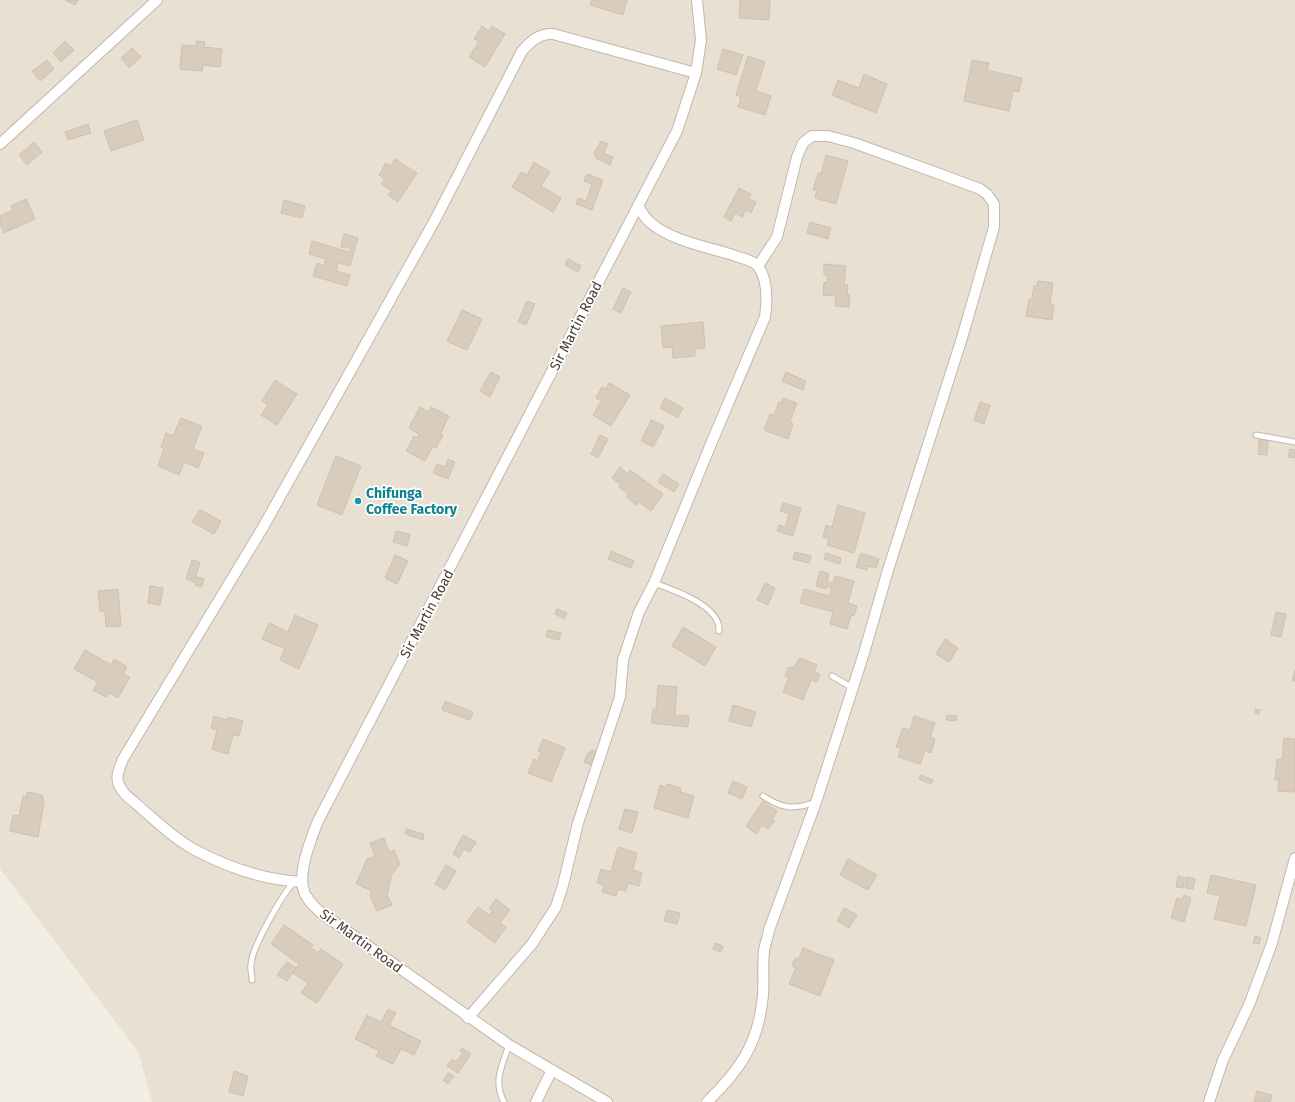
<svg xmlns="http://www.w3.org/2000/svg" width="1295" height="1102" viewBox="0 0 1295 1102" font-family="'Fira Sans',sans-serif">
	<style>
		.residential { fill: #e8e0d2 }
		.building { fill: #d9ccbc; stroke: #d1c1ab }
		.lines { fill: none; stroke-linecap: round; stroke-linejoin: round }
		.service-casing { stroke: #c2b8a9; stroke-width: 7 }
		.minor-casing { stroke: #c2b8a9; stroke-width: 12 }
		.service { stroke: #fff; stroke-width: 5 }
		.minor { stroke: #fff; stroke-width: 10 }
		.culture-dot { fill: #0f9aa8; stroke: #fff; stroke-width: 1.5 }
		.labels { text-anchor: middle; dominant-baseline: central; stroke-width: 3.5; stroke-linejoin: round; paint-order: stroke }
		.street-label { font-size: 14px; fill: #463e34; stroke: #fff }
		.culture-label { font-size: 14px; font-weight: bold; fill: #0d838f; stroke: #fff; text-anchor: start }
	</style>
	<rect width="100%" height="100%" fill="#f3eee4"/>
	<polygon class="residential" points="0,0 1295,0 1295,1102 152,1102 138,1051 0,869"/>
	<g class="building">
		<polygon points="65,0 78,0 75,5"/>
		<polygon points="592,0 627,0 623,15 590,5"/>
		<polygon points="740,0 770,0 769,20 739,18"/>
		<polygon points="482,26 489,31 492,26 505,34 485,67 469,57 479,41 474,39"/>
		<polygon points="65,41 74,50 61,62 53,53"/>
		<polygon points="196,41 205,42 204,47 222,49 220,67 203,65 202,71 180,69 182,45 196,46"/>
		<polygon points="132,48 141,57 129,68 121,58"/>
		<polygon points="723,49 743,55 736,75 717,69"/>
		<polygon points="748,56 765,62 756,91 771,96 765,115 738,107 741,97 736,95"/>
		<polygon points="47,60 54,69 40,81 32,71"/>
		<polygon points="972,60 989,63 987,70 1022,78 1019,92 1013,91 1009,111 964,101"/>
		<polygon points="864,74 887,84 876,113 832,95 838,80 859,88"/>
		<polygon points="137,120 144,140 111,151 104,131"/>
		<polygon points="88,124 91,133 68,140 65,132"/>
		<polygon points="601,141 608,144 604,153 613,157 610,165 596,158 594,153"/>
		<polygon points="34,142 42,152 27,165 19,155"/>
		<polygon points="826,155 848,161 836,204 815,198 817,190 813,190 818,173 821,174"/>
		<polygon points="395,159 417,173 398,202 388,195 392,191 381,184 385,179 379,175 386,163 391,166"/>
		<polygon points="534,162 550,172 541,186 561,198 553,212 512,187 521,172 527,175"/>
		<polygon points="587,174 603,180 592,210 576,204 578,198 586,201 592,184 584,181"/>
		<polygon points="739,188 751,194 749,199 756,202 751,213 746,210 742,217 735,213 731,221 724,217"/>
		<polygon points="26,199 35,219 4,233 0,224 0,216 13,210 11,206"/>
		<polygon points="284,200 305,206 302,218 281,213"/>
		<polygon points="810,222 831,228 828,239 807,233"/>
		<polygon points="344,234 358,238 350,266 338,263 336,271 350,275 347,286 313,276 317,263 324,266 326,259 309,254 312,241 349,252 351,247 347,246 347,248 341,247"/>
		<polygon points="568,259 581,266 578,272 565,265"/>
		<polygon points="824,264 846,266 844,285 848,285 847,295 850,295 849,307 835,306 836,296 823,295 824,282 827,283 827,275 824,275"/>
		<polygon points="1038,281 1053,283 1050,304 1054,305 1052,320 1026,316 1029,299 1032,299 1034,286 1037,286"/>
		<polygon points="623,288 631,292 621,313 613,309"/>
		<polygon points="527,301 535,304 526,325 518,322"/>
		<polygon points="462,310 482,319 467,350 447,341"/>
		<polygon points="703,322 705,348 695,349 695,356 673,358 672,347 663,348 661,326"/>
		<polygon points="491,372 500,377 490,397 480,391"/>
		<polygon points="786,372 806,381 803,390 782,381"/>
		<polygon points="275,380 297,394 277,425 261,415 268,405 262,401"/>
		<polygon points="609,383 630,395 611,426 593,415 601,401 596,398 602,387 606,389"/>
		<polygon points="665,398 683,408 678,418 660,408"/>
		<polygon points="783,398 797,403 790,421 793,424 788,439 764,430 770,414 774,415 779,402 781,403"/>
		<polygon points="980,402 990,405 984,424 974,420"/>
		<polygon points="420,407 429,412 431,407 449,416 440,435 443,436 436,448 433,446 425,461 406,451 414,436 417,438 419,434 409,428"/>
		<polygon points="181,418 202,426 193,449 204,453 198,468 184,462 179,475 158,466 164,449 161,447 166,433 173,436"/>
		<polygon points="651,420 664,426 653,447 641,441"/>
		<polygon points="600,435 608,439 598,458 591,454"/>
		<polygon points="1259,440 1268,440 1267,455 1258,454"/>
		<polygon points="1290,449 1295,450 1295,458 1288,457"/>
		<polygon points="336,456 361,466 342,515 317,505"/>
		<polygon points="448,459 455,462 448,479 433,473 437,464 445,467"/>
		<polygon points="620,467 628,474 630,470 663,494 651,511 639,502 637,505 626,497 628,494 619,487 621,485 612,478"/>
		<polygon points="663,474 679,484 674,492 658,482"/>
		<polygon points="783,503 801,508 793,536 777,531 779,525 785,527 789,514 780,511"/>
		<polygon points="838,505 865,513 854,553 827,545 829,539 823,537 826,525 832,527"/>
		<polygon points="200,510 221,521 214,534 192,522"/>
		<polygon points="396,531 410,534 407,546 393,542"/>
		<polygon points="611,551 634,561 631,568 608,559"/>
		<polygon points="795,552 811,556 809,563 793,559"/>
		<polygon points="826,553 841,558 840,564 824,559"/>
		<polygon points="861,553 879,559 876,568 868,566 867,570 856,567"/>
		<polygon points="395,555 408,561 397,584 385,578"/>
		<polygon points="192,560 200,562 194,582 186,579"/>
		<polygon points="820,571 829,574 827,582 833,583 835,576 854,581 848,603 857,606 854,616 851,615 847,629 830,624 833,612 800,603 804,589 829,596 832,588 826,586 826,589 816,586"/>
		<polygon points="197,577 204,579 202,587 195,585"/>
		<polygon points="765,583 775,588 768,605 757,600"/>
		<polygon points="150,586 163,588 160,605 148,603"/>
		<polygon points="118,589 121,626 106,627 105,611 100,611 98,591"/>
		<polygon points="557,609 567,613 564,619 555,614"/>
		<polygon points="1276,612 1286,614 1281,637 1271,635"/>
		<polygon points="295,615 318,625 299,669 280,660 285,649 262,639 269,623 288,632"/>
		<polygon points="683,627 716,647 705,666 672,646"/>
		<polygon points="548,630 561,633 559,640 546,637"/>
		<polygon points="945,639 958,648 949,662 936,654"/>
		<polygon points="85,650 111,665 114,659 127,667 123,674 130,677 118,698 109,693 106,697 93,690 98,682 74,669"/>
		<polygon points="800,658 817,665 814,672 820,674 817,682 811,680 803,700 783,692 789,677 785,676 789,667 793,668"/>
		<polygon points="1295,670 1295,681 1292,681"/>
		<polygon points="658,685 677,687 675,715 689,716 688,727 651,723 653,709 656,710"/>
		<polygon points="445,701 473,712 470,720 442,710"/>
		<polygon points="733,705 756,712 751,727 729,721"/>
		<polygon points="1255,709 1260,710 1259,714 1255,713"/>
		<polygon points="947,715 957,716 956,721 946,720"/>
		<polygon points="214,716 227,720 228,717 243,721 239,736 233,735 228,754 212,749 217,730 211,728"/>
		<polygon points="914,716 935,723 930,737 935,739 931,753 925,751 920,764 898,757 901,749 896,747 903,728 910,730"/>
		<polygon points="1284,738 1295,739 1295,792 1278,791 1279,780 1275,780 1277,759 1282,760"/>
		<polygon points="543,739 565,748 551,782 528,773 534,759 538,761 541,752 538,751"/>
		<polygon points="592,750 597,752 591,765 584,762 588,753 590,753"/>
		<polygon points="921,775 933,780 931,784 919,779"/>
		<polygon points="733,781 747,787 742,799 728,793"/>
		<polygon points="667,784 681,788 680,792 694,796 688,818 654,808 660,785 666,787"/>
		<polygon points="27,792 42,795 44,802 38,837 10,831 13,815 19,816 23,796 26,797"/>
		<polygon points="763,801 777,811 772,819 775,821 768,829 762,825 756,834 746,826"/>
		<polygon points="625,809 638,812 632,833 619,829"/>
		<polygon points="406,829 424,834 423,840 405,834"/>
		<polygon points="463,835 476,842 470,852 464,849 459,858 453,854"/>
		<polygon points="384,838 389,852 394,850 400,864 392,874 387,895 392,905 377,911 370,896 372,891 356,884 367,859 375,856 370,843"/>
		<polygon points="618,847 637,853 633,870 642,873 639,886 628,883 626,891 618,889 616,896 602,892 604,885 597,883 601,869 611,872"/>
		<polygon points="848,859 877,875 868,890 840,875"/>
		<polygon points="446,865 456,871 445,890 435,884"/>
		<polygon points="1211,875 1256,885 1246,926 1214,919 1220,896 1207,893"/>
		<polygon points="1178,876 1185,878 1183,888 1176,887"/>
		<polygon points="1187,877 1195,879 1193,889 1185,888"/>
		<polygon points="1184,895 1191,898 1184,922 1171,918 1177,898 1183,899"/>
		<polygon points="496,899 510,910 500,923 506,927 495,943 467,922 478,907 489,915 493,910 489,908"/>
		<polygon points="844,908 857,915 849,928 837,921"/>
		<polygon points="667,910 680,913 677,924 664,921"/>
		<polygon points="284,925 313,945 311,948 318,953 321,949 343,964 317,1003 301,993 308,983 293,973 299,964 271,944"/>
		<polygon points="1255,936 1261,938 1259,944 1253,943"/>
		<polygon points="715,943 723,946 721,952 713,949"/>
		<polygon points="803,948 834,960 820,996 789,984 796,968 792,966 795,958 799,959"/>
		<polygon points="287,962 296,968 287,981 277,975"/>
		<polygon points="388,1009 396,1013 389,1025 421,1041 414,1055 401,1049 393,1064 376,1056 379,1051 355,1039 367,1015 381,1022"/>
		<polygon points="462,1048 471,1054 458,1073 447,1066 452,1059 456,1062 463,1053 460,1050"/>
		<polygon points="234,1071 248,1076 243,1096 229,1092"/>
		<polygon points="448,1073 454,1076 448,1084 443,1080"/>
		<polygon points="1257,1091 1272,1095 1270,1102 1254,1102"/>
	</g>
	<g class="lines">
		<g class="service-casing">
			<g id="service">
				<polyline points="1256,435 1295,442"/>
				<path d="M654,583C674,590 721,606 719,631"/>
				<polyline points="832,676 853,688"/>
				<path d="M763,796C783,809 793,810 816,802"/>
				<path d="M252,980C252,975 250,969 251,964C252,947 282,895 294,882"/>
				<path d="M504,1102C493,1082 502,1065 509,1045"/>
			</g>
		</g>
		<g class="minor-casing">
			<g id="minor">
				<polyline points="0,144 157,0"/>
				<path d="M302,882C265,880 227,867 195,850C176,840 158,823 142,809C134,801 121,794 118,782C116,774 120,767 123,759L262,529L435,220L522,51C530,42 539,33 553,34L696,73"/>
				<path d="M468,1018L532,944L556,907L563,885L578,823L620,697L623,660L639,612L654,583L713,439L765,317C767,302 768,279 758,266C753,260 740,258 733,255C707,247 672,241 651,223C645,219 642,212 638,206"/>
				<polyline points="536,1102 552,1070"/>
				<path d="M607,1102L509,1045L334,922C323,915 311,906 305,894C296,875 311,839 318,821L677,131L696,73L701,40L697,0"/>
				<path d="M707,1102C738,1072 757,1046 762,1003C765,986 762,968 764,951C765,944 768,937 769,930L816,802L864,653L888,570L962,338L994,227V204L987,194L980,189L937,173L854,143L828,136H812L803,143L797,157L777,237L758,266"/>
				<polyline points="1209,1102 1223,1060 1249,1005 1272,943 1295,858"/>
			</g>
		</g>
		<use href="#service" class="service"/>
		<use href="#minor" class="minor"/>
	</g>
	<circle class="culture-dot" cx="358" cy="501" r="4"/>
	<g class="labels">
		<g class="street-label">
			<text transform="translate(576 326) rotate(-63)">Sir Martin Road</text>
			<text transform="translate(427 614) rotate(-62)">Sir Martin Road</text>
			<text transform="translate(361 941) rotate(36)">Sir Martin Road</text>
		</g>
		<g class="culture-label">
			<text x="366" y="493">Chifunga<tspan x="366" dy="16">Coffee Factory</tspan></text>
		</g>
	</g>
</svg>
